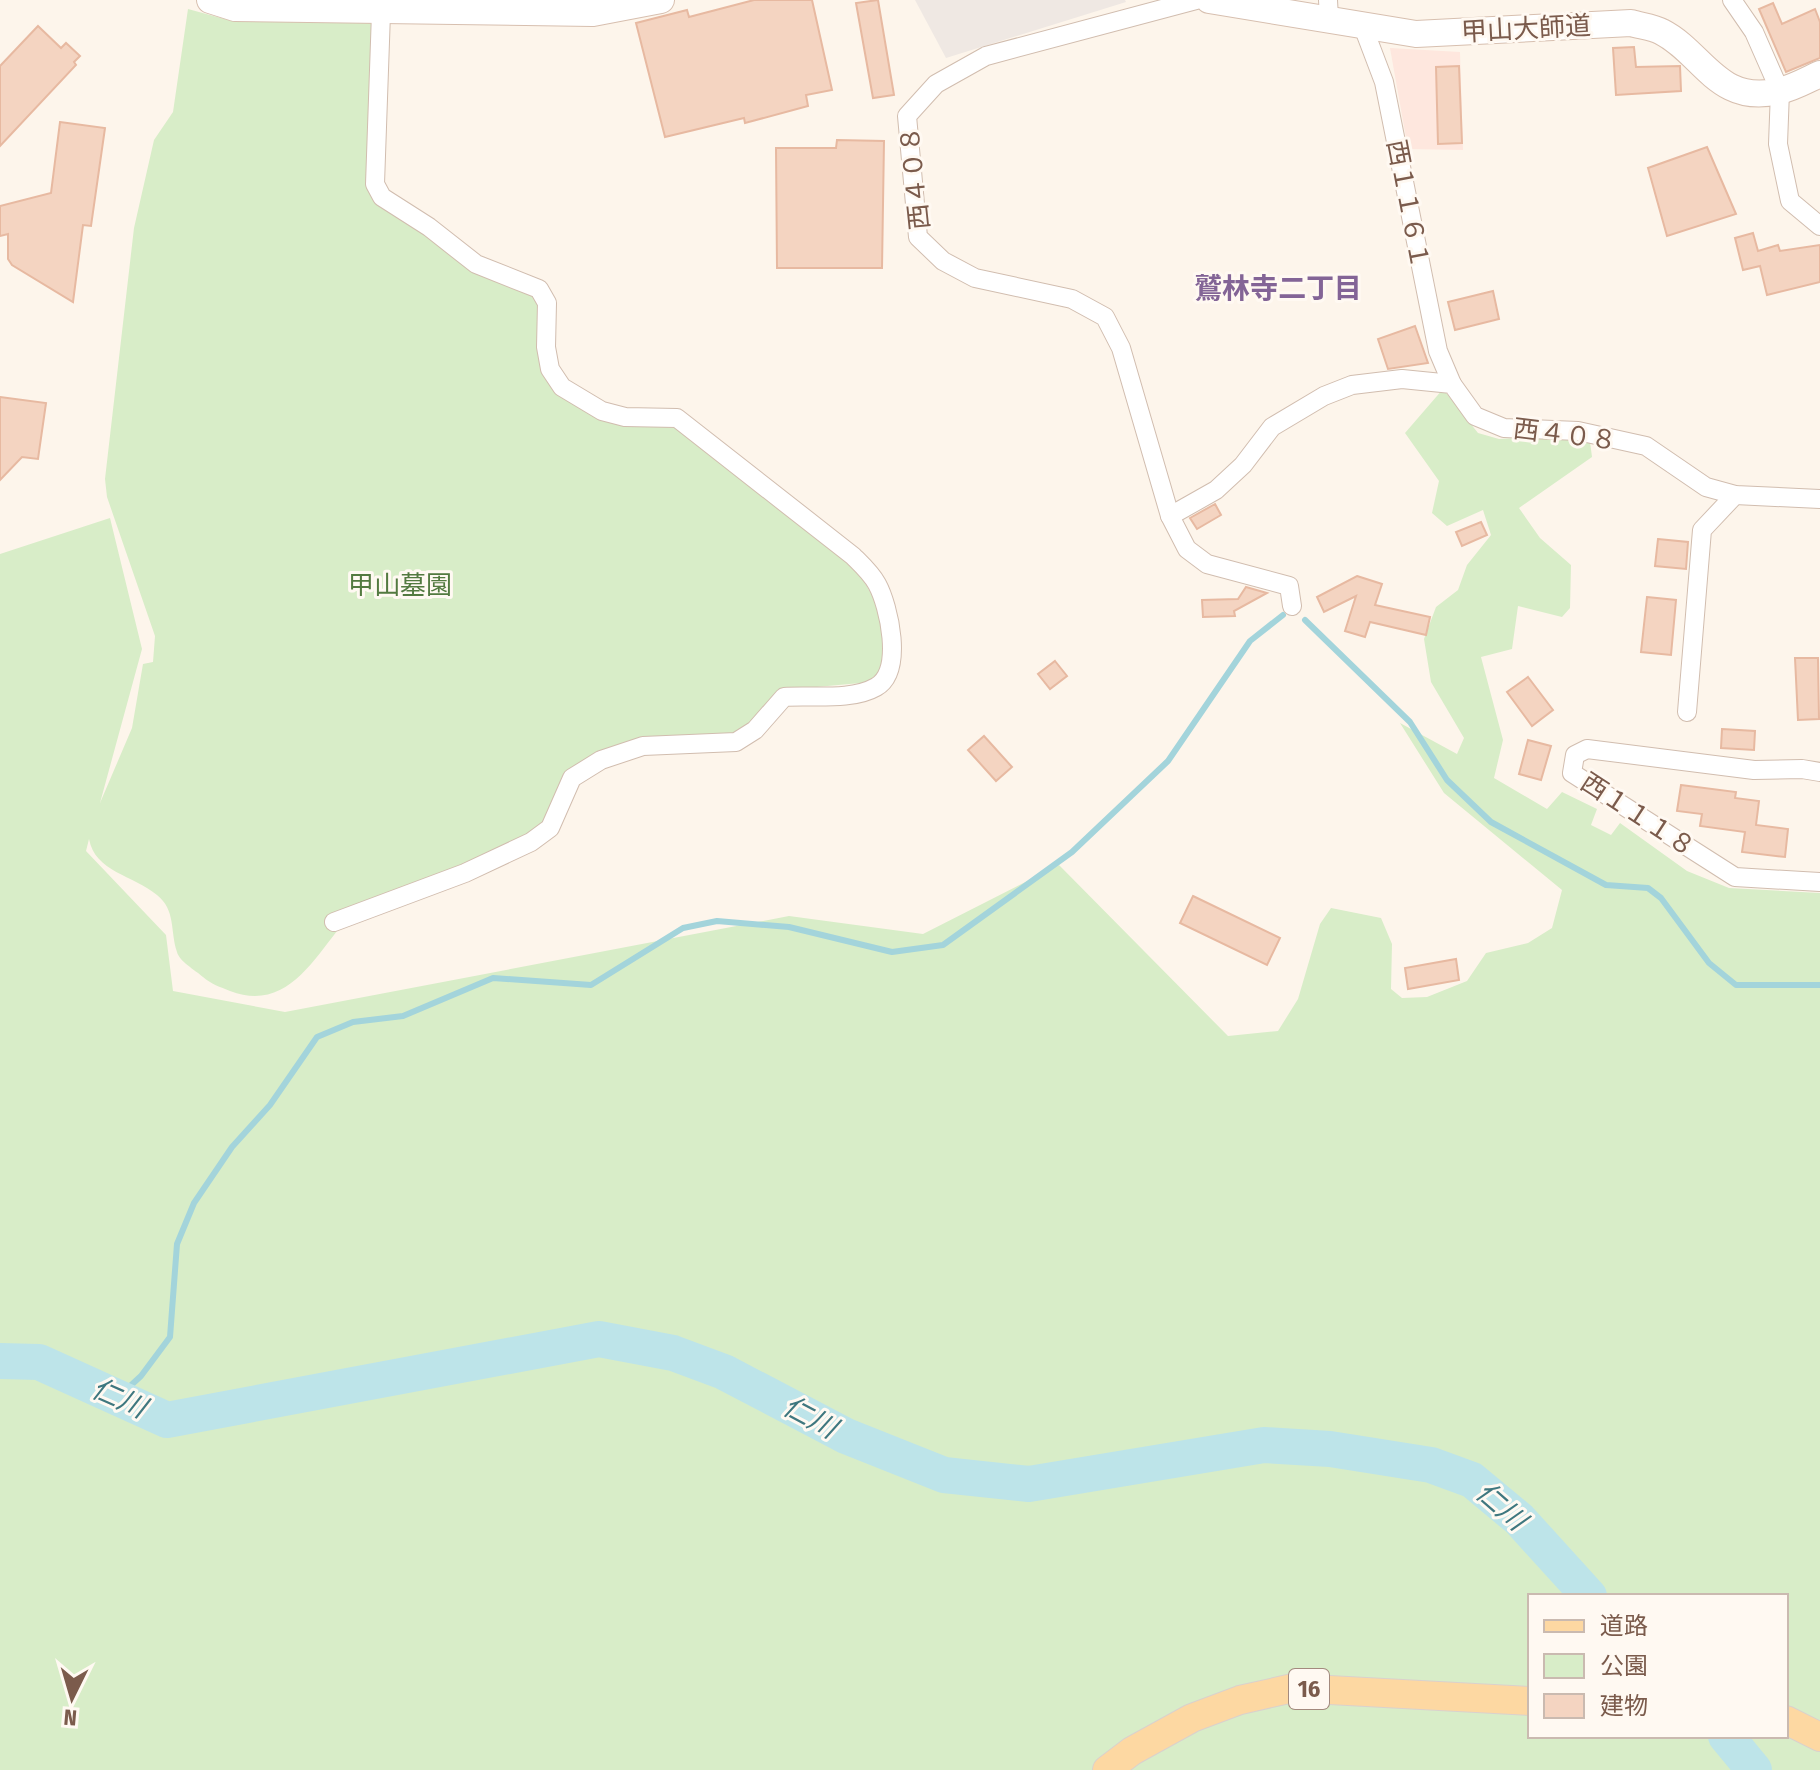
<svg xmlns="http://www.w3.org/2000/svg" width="1820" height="1770" viewBox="0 0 1820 1770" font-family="'Fira Sans Condensed','Noto Sans JP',sans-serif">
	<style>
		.commercial { fill: #fee7de }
		.industrial { fill: #efe8e3 }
		.green { fill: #d8edc8; fill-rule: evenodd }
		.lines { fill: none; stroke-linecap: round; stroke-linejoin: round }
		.stream { stroke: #a3d4db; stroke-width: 6 }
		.river { stroke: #bde4e9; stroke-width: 36 }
		.building { fill: #f4d4c1; stroke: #e7b9a1; stroke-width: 2 }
		.street-casing { stroke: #d1bdaf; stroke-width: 20 }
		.secondary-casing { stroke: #d7bfaf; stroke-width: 28 }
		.primary-casing { stroke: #dad1cd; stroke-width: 30 }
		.street { stroke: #fff; stroke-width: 18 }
		.secondary { stroke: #fff; stroke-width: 26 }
		.primary { stroke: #fdd8a2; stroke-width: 28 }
		.labels { text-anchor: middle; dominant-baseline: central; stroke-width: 6; stroke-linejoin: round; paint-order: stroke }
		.shield { fill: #fff9f2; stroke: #a38a7e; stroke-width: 2 }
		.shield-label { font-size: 24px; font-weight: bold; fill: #7b5b4c }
		.street-label { font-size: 26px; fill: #7b5b4c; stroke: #fff9f2 }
		.park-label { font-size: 26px; fill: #537a40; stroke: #fff9f2 }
		.neighbourhood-label { font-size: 28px; font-weight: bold; fill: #836496; stroke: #fff9f2 }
		.water-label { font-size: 28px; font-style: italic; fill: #3e777f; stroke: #fff9f2 }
	</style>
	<rect width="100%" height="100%" fill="#fdf5eb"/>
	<polygon class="commercial" points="1390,48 1460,52 1463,150 1408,149"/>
	<polygon class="industrial" points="915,0 1125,0 1126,2 946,58"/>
	<path class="green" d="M188,9L232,21L375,23L369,184L533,293L539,306L545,371L626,422L676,428L847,559C875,592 902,641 872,682L783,690L750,725L734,735L597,753C580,776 562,807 540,826C491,866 388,897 327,921L337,931C309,967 282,1011 230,991C220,987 211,984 203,977C195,970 179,961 177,952C170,931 176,910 157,895C133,875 95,872 89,839L86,851L166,935L173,991L285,1012L789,916L923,934L1059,865L1228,1036L1278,1031L1298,999L1320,924L1331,908L1381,918L1392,944L1391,989L1402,998L1427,997L1467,981L1486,953L1528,943L1552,928L1562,890L1444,793L1400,723L1457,754L1464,738L1431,682L1424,639L1436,607L1458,590L1467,565L1491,535L1483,510L1447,526L1432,513L1439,481L1405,433L1443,389L1478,433L1499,439L1589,434L1592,457L1519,508L1540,538L1571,565L1570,608L1562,617L1518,606L1512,649L1481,657L1503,740L1494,778L1547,809L1562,792L1597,809L1591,825L1611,835L1620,823L1687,871L1729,888L1820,893V1770H0V554L110,518L142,649L100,803L132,728L143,664L153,662L155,636L107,497L105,479L134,228L154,140L173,112ZM1530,1596H1786V1736H1530Z"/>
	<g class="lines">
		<g class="stream">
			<polyline points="1305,620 1410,722 1447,780 1491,822 1606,885 1648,888 1661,898 1709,963 1736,985 1820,985"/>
			<polyline points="116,1399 141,1376 170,1337 177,1244 194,1203 232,1147 270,1105 317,1037 353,1022 403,1016 493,978 591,985 683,928 717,921 789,927 892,952 943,945 1072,852 1168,761 1250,641 1283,615"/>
		</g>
		<g class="river">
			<polyline points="0,1361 39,1362 167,1420 599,1339 673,1353 724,1372 846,1436 944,1475 1029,1484 1264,1445 1330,1449 1431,1465 1472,1480 1519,1519 1589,1596"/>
			<polyline points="1726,1736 1754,1770"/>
		</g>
	</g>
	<g class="building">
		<polygon points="754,0 812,0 832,90 806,95 808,106 745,123 744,118 665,137 636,23 687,10 689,17"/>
		<polygon points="878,0 894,95 873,98 856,3"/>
		<polygon points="1773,3 1782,24 1815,9 1820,22 1820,58 1786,72 1759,9"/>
		<polygon points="38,26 61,48 66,43 80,56 74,62 76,65 0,146 0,66"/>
		<polygon points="1634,47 1636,67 1680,66 1681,91 1616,95 1613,48"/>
		<polygon points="1459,66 1462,143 1438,144 1436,67"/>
		<polygon points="60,122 105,128 91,226 83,225 73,302 12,265 8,259 8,234 0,236 0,206 51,193"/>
		<polygon points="837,140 884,141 882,268 777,268 776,148 836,148"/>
		<polygon points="1707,147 1736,214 1667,236 1648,168"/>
		<polygon points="1753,233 1758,251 1778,245 1780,251 1820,245 1820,282 1767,295 1760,266 1743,270 1735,238"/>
		<polygon points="1493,291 1499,319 1455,330 1448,302"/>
		<polygon points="1415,326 1428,363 1388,369 1378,339"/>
		<polygon points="0,397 46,403 38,459 22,457 0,480"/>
		<polygon points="1215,504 1221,515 1197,529 1190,518"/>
		<polygon points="1481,522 1487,535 1462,546 1456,532"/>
		<polygon points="1658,539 1688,542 1686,569 1655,566"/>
		<polygon points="1357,576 1382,584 1375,605 1430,617 1426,635 1370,622 1365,637 1345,631 1356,596 1324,612 1317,597"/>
		<polygon points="1246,587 1267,593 1234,611 1235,616 1203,617 1202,600 1238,599"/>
		<polygon points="1647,597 1676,600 1671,655 1641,652"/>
		<polygon points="1795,658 1818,658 1819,719 1798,720"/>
		<polygon points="1055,661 1067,676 1050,689 1038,674"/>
		<polygon points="1528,677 1553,710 1532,726 1507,692"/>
		<polygon points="1722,729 1755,731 1754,750 1721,748"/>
		<polygon points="984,736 1012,767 996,781 968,750"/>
		<polygon points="1528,740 1551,746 1541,780 1519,774"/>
		<polygon points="1681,785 1736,792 1735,798 1759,801 1756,825 1788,829 1785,857 1742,852 1745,832 1700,826 1702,814 1677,811"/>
		<polygon points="1193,896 1280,938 1267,965 1180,923"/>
		<polygon points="1456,959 1459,980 1408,989 1405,968"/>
	</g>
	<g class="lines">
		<g class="street-casing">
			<g id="street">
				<polyline points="1196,0 986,56 936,84 907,116 918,237 943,261 975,278 1072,299 1105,317 1121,348 1170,516 1187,549 1207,564 1289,586 1292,606"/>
				<polyline points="1328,0 1329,18"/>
				<polyline points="1732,0 1754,32 1780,91 1778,144 1790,201 1820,226"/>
				<polyline points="1362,24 1384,82 1438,351 1452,384"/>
				<polyline points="1170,516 1216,490 1243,465 1272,427 1324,396 1352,385 1402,379 1452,384 1475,416 1504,428 1578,431 1646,446 1706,487 1735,495 1820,499"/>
				<polyline points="1687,712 1702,530 1735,495"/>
				<polyline points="1820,772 1802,769 1754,770 1587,749 1575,755 1572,773 1735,877 1820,882"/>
				<path d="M334,922L465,873L531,842L550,828L572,778L601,760L643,746L736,742L755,730L784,697C811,695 852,701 876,687C904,671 889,606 877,584C871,573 861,564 853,556L677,418L625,417L602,411L562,387L550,369L546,347L547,303L539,289L476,264L429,227L382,197L375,184L381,13"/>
			</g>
		</g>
		<g class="secondary-casing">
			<g id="secondary">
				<polyline points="210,0 235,8 593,13 661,0"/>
				<path d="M1209,0L1416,34L1631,23C1641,26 1653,27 1662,32C1703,53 1718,106 1779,91C1793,88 1807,80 1820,74"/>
			</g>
		</g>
		<g class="primary-casing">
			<g id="primary">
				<polyline points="1786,1720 1820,1737"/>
				<polyline points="1107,1770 1132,1751 1192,1718 1240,1700 1293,1688 1530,1701"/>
			</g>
		</g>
		<use href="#street" class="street"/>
		<use href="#secondary" class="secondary"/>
		<use href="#primary" class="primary"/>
	</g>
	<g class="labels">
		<rect class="shield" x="1289" y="1669" width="40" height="40" rx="6"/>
		<g class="shield-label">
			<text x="1309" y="1689">16</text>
		</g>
		<g class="street-label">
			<text transform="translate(1526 29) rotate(-3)">甲山大師道</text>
			<text transform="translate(915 178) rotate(-96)">西４０８</text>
			<text transform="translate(1408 204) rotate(79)">西１１６１</text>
			<text transform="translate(1565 435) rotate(7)">西４０８</text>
			<text transform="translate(1638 815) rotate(33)">西１１１８</text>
		</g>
		<g class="park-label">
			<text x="400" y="585">甲山墓園</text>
		</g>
		<g class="neighbourhood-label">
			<text x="1278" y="288">鷲林寺二丁目</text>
		</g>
		<g class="water-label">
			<text transform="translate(119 1398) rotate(24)">仁川</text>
			<text transform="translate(810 1417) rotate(28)">仁川</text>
			<text transform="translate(1501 1506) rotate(41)">仁川</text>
		</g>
	</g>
	<rect x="1528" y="1594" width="260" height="144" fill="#fff9f2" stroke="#cabab0" stroke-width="2"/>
	<rect x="1544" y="1620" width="40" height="12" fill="#fdd8a2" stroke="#cabab0" stroke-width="2"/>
	<text x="1600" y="1634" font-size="24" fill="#7b5b4c">道路</text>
	<rect x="1544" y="1654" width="40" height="24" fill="#d8edc8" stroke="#cabab0" stroke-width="2"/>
	<text x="1600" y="1674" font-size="24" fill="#7b5b4c">公園</text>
	<rect x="1544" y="1694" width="40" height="24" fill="#f4d4c1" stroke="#cabab0" stroke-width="2"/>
	<text x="1600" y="1714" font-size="24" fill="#7b5b4c">建物</text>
	<g transform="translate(72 1698) rotate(185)" stroke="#fff9f2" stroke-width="6" paint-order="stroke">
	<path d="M0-6L14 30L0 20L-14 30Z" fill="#7b5b4c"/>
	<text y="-12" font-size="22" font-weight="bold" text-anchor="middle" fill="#7b5b4c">N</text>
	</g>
</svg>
